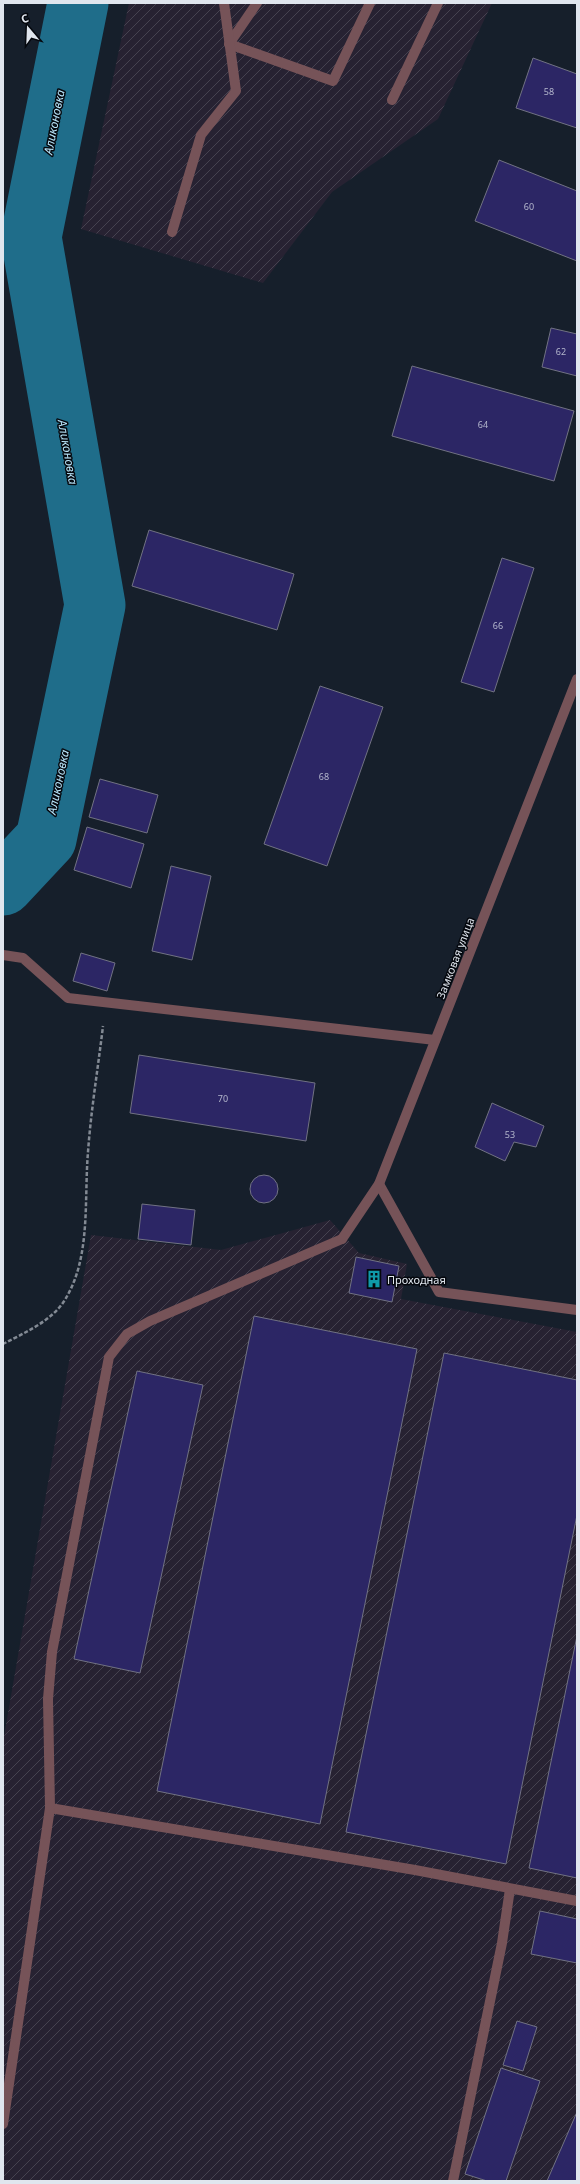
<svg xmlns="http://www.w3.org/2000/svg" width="580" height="2184" viewBox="0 0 580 2184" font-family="'Noto Sans',sans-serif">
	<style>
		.industrial { fill: url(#industrial-furrows) }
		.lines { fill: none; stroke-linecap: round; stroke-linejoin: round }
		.river { stroke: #1f6d8a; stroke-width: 61 }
		.building { fill: #2c2665; stroke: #717283 }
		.path { stroke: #838a94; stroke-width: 2.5; stroke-dasharray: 4 2; stroke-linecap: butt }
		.service { stroke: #765358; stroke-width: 10 }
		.minor { stroke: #765358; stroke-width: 10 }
		.labels { text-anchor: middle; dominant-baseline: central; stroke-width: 3; stroke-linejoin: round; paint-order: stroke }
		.number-label { font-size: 9px; fill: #b3b6cc }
		.street-label { font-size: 11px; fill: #e0e6ee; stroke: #05080e }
		.poi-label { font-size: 11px; fill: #e0e6ee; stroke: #05080e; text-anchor: start }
		.water-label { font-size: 12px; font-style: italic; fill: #b9e6fb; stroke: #05080e }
	</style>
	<defs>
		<pattern id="industrial-furrows" width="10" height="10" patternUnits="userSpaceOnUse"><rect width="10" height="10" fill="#272232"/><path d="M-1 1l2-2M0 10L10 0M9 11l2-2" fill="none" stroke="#464250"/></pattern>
	</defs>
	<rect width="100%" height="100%" fill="#161f2b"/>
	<g class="industrial">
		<polygon points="129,3 492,3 438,119 332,192 263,283 81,229"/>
		<polygon points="330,1220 359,1253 407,1264 401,1299 577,1332 577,2181 3,2181 3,1742 91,1235 221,1250"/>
	</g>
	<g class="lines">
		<polyline class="river" points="3,885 46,839 95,605 31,237 78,3"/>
	</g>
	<g class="building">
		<polygon points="533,58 577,74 577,128 516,108"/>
		<polygon points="499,160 577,191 577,261 475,221"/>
		<polygon points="551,328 577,334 577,376 542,367"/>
		<polygon points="412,366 574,411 554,481 392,436"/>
		<polygon points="149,530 294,574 277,630 132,586"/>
		<polygon points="502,558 534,568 494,692 461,682"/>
		<polygon points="320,686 383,707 327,866 264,844"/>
		<polygon points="100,779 158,795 147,833 89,817"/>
		<polygon points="87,827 144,844 131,888 74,870"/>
		<polygon points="171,866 211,876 192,960 152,951"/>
		<polygon points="81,953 115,963 107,991 73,981"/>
		<polygon points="139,1055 315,1083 306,1141 130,1113"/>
		<polygon points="492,1103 544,1126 536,1147 514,1142 505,1161 475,1147"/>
		<circle cx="264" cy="1189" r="14"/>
		<polygon points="142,1204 195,1210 191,1245 138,1239"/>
		<polygon points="356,1257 399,1266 392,1302 349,1293"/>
		<polygon points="254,1316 417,1349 320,1824 157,1791"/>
		<polygon points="444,1353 577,1380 577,1515 506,1864 346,1832"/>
		<polygon points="137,1371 203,1385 140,1673 74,1659"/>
		<polygon points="577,1636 577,1878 529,1868"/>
		<polygon points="540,1911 577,1919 577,1963 531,1954"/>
		<polygon points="517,2021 537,2027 523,2071 503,2065"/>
		<polygon points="501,2068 540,2081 506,2181 487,2181 465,2174"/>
		<polygon points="577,2112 577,2181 547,2181"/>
	</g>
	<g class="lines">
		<path class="path" d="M3,1344C24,1333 54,1320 66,1298C91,1256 84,1200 88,1152C91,1110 98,1068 103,1026"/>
		<g class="service">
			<polyline points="257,3 229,44 333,81 370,3"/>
			<polyline points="392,100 438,3"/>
			<polyline points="172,232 201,135 236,91 224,3"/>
			<polyline points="3,955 23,958 68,998 435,1040"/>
			<polyline points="379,1184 439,1292 577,1310"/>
			<polyline points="50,1808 415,1870 577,1901"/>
			<polyline points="3,2124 50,1808 48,1699 52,1652 109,1357 127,1334 150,1321 342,1239"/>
			<polyline points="453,2181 502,1943 510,1889"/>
		</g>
		<polyline class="minor" points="342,1239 379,1184 577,679"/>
	</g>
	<defs>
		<g id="building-bare" transform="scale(1.38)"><path d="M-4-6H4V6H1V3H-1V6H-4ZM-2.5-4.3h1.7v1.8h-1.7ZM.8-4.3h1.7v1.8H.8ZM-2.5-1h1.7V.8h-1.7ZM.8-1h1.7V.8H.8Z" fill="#0f9aa8" stroke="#05080e" stroke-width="2.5" paint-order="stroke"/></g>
	</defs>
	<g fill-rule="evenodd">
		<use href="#building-bare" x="374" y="1279"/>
	</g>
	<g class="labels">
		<g class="number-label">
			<text x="549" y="91">58</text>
			<text x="529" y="206">60</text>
			<text x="561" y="351">62</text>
			<text x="483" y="424">64</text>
			<text x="498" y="625">66</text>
			<text x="324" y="776">68</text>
			<text x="223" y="1098">70</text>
			<text x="510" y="1134">53</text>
		</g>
		<g class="street-label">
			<text transform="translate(455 958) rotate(-69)">Замковая улица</text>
		</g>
		<g class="poi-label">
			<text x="387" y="1279">Проходная</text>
		</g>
		<g class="water-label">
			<text transform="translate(54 122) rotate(-79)">Аликоновка</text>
			<text transform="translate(68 452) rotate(80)">Аликоновка</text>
			<text transform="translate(58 782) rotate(-78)">Аликоновка</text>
		</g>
	</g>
	<rect width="580" height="2184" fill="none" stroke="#e0e6ee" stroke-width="8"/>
	<g transform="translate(28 28) rotate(341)" stroke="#05080e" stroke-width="3" paint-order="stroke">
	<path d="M0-3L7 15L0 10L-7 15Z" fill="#e0e6ee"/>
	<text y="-6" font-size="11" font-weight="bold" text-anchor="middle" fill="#e0e6ee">С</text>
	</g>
</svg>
